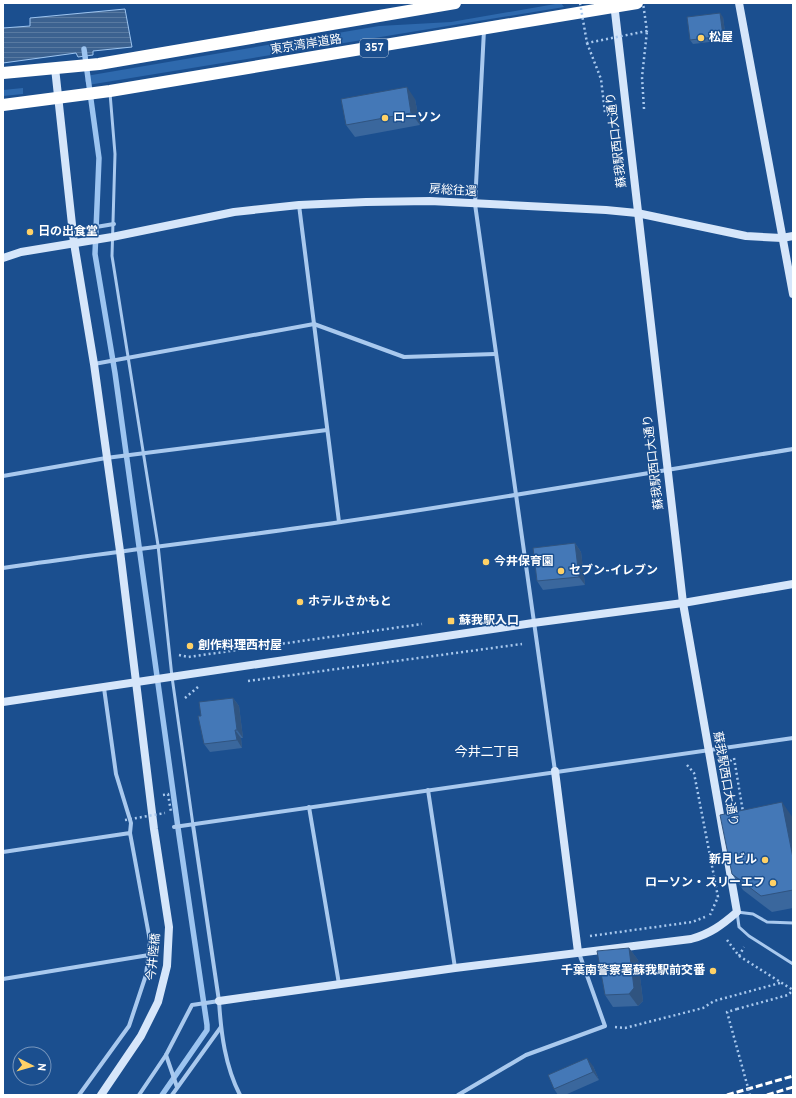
<svg xmlns="http://www.w3.org/2000/svg" width="796" height="1098" viewBox="0 0 796 1098" font-family="Overpass,'Noto Sans JP',sans-serif">
	<style>
		.green { fill: #2e69ad }
		.water { fill: url(#water-rules); stroke: #9cc4f0 }
		.lines { fill: none; stroke-linecap: round; stroke-linejoin: round }
		.stream { stroke: #9cc4f0; stroke-width: 5.5 }
		.path { stroke: #a9c9ee; stroke-width: 2.5; stroke-dasharray: 2 3; stroke-linecap: butt }
		.lane { stroke: #a9c9ee; stroke-width: 3 }
		.street { stroke: #a9c9ee; stroke-width: 4 }
		.secondary { stroke: #d6e6fa; stroke-width: 8 }
		.highway { stroke: #fff; stroke-width: 12 }
		.rail { stroke: #fff; stroke-width: 3; stroke-dasharray: 7 3; stroke-linecap: butt }
		.path-bridge { stroke: #a9c9ee; stroke-width: 2.5; stroke-dasharray: 2 3; stroke-linecap: butt }
		.wall { fill: #3a679d }
		.shaded-wall { fill: #305480 }
		.building { fill: #4478b7; stroke: #305480 }
		.poi-dot { fill: #ffd166; stroke: #1b4f8f; stroke-width: 1.5 }
		.labels { text-anchor: middle; dominant-baseline: central; stroke-width: 3; stroke-linejoin: round; paint-order: stroke }
		.shield { fill: #1b4f8f; stroke: #bbcadd; stroke-width: 1 }
		.shield-label { font-size: 11px; font-weight: bold; fill: #fff }
		.poi-label { font-size: 12px; font-weight: bold; fill: #fff; stroke: #1b4f8f; text-anchor: start }
		.street-label { font-size: 12px; fill: #fff; stroke: #1b4f8f }
		.neighbourhood-label { font-size: 13px; fill: #fff; stroke: #1b4f8f }
	</style>
	<defs>
		<pattern id="water-rules" width="6" height="5" patternUnits="userSpaceOnUse"><rect width="6" height="5" fill="#3c6290"/><path d="M0 2.5h6" fill="none" stroke="#597aa1"/></pattern>
	</defs>
	<rect width="100%" height="100%" fill="#1b4f8f"/>
	<g class="green">
		<polygon points="561,3 564,7 88,85 85,81 86,76 379,26 451,22"/>
		<polygon points="23,88 23,94 3,96 3,90"/>
	</g>
	<polygon class="water" points="125,9 132,47 93,51 93,55 78,57 76,53 3,63 3,28 30,26 30,18"/>
	<g class="lines">
		<polyline class="stream" points="84,49 99,158 95,254 115,373 179,835 207,1025 207,1030 162,1095"/>
		<g class="path">
			<polyline points="587,43 601,79 605,113"/>
			<polyline points="644,109 642,77 647,31"/>
			<polyline points="179,655 188,657 422,624"/>
			<polyline points="248,681 522,644"/>
			<polyline points="185,698 198,687"/>
			<polyline points="734,758 743,812"/>
			<polyline points="687,765 694,773 718,897 710,915"/>
			<polyline points="728,766 732,758"/>
			<polyline points="163,795 168,794 171,812"/>
			<polyline points="590,936 692,922 705,917"/>
			<polyline points="727,940 739,956 793,990"/>
			<polyline points="739,956 744,947"/>
			<polyline points="737,1009 788,995 793,990"/>
			<polyline points="615,1027 625,1028 703,1008 714,1001 780,983"/>
		</g>
		<g class="lane">
			<polyline points="110,93 115,154 112,256 158,545 172,677 193,825"/>
			<polyline points="793,923 767,922 753,914 737,912 739,927 749,936 793,964"/>
		</g>
		<g class="street">
			<polyline points="484,30 475,204 555,771"/>
			<polyline points="299,205 339,522"/>
			<polyline points="90,228 114,224"/>
			<polyline points="94,364 314,324 404,357 495,354"/>
			<polyline points="3,476 106,458 327,430"/>
			<path d="M3,568C116,551 229,538 341,522C492,500 642,474 793,449"/>
			<polyline points="104,688 116,774 131,823 130,833"/>
			<polyline points="428,790 455,968"/>
			<polyline points="309,807 339,984"/>
			<path d="M193,825L219,1001C221,1033 225,1066 240,1095"/>
			<polyline points="174,827 793,738"/>
			<polyline points="3,852 130,833 150,941 146,975 129,1026 79,1095"/>
			<polyline points="3,979 149,955"/>
			<polyline points="166,1055 177,1087"/>
			<polyline points="139,1095 166,1055 192,1005 219,1001"/>
			<polyline points="172,1095 221,1027"/>
			<polyline points="458,1095 526,1055 605,1026 579,953"/>
		</g>
		<g class="secondary">
			<polyline points="739,3 793,294"/>
			<polyline points="55,68 74,243 94,364 120,551 154,829 169,927 167,966 158,1002 141,1036 101,1095"/>
			<polyline points="3,258 21,252 112,237 234,212 299,205 366,202 430,201 606,210 637,213 746,236 782,238 793,236"/>
			<polyline points="3,702 533,623 683,603 793,584"/>
			<polyline points="555,771 578,952"/>
			<path d="M219,1001L455,968L691,939C710,934 722,925 737,912L683,603L614,3"/>
		</g>
		<g class="highway">
			<polyline points="3,73 99,64 455,3"/>
			<polyline points="3,105 110,91 637,3"/>
		</g>
		<g class="rail">
			<polyline points="727,1095 793,1076"/>
			<polyline points="767,1095 793,1087"/>
		</g>
		<g class="path-bridge">
			<polyline points="580,3 587,43 647,31 643,3"/>
			<polyline points="125,820 165,813"/>
			<polyline points="737,1009 727,1012 750,1095"/>
		</g>
	</g>
	<g class="wall">
		<polygon points="723,17 726,40 693,44 690,40"/>
		<polygon points="415,99 420,125 355,137 346,125"/>
		<polygon points="575,543 581,552 585,585 543,590 537,581"/>
		<polygon points="233,698 239,706 243,738 241,738 242,748 210,752 204,744"/>
		<polygon points="793,818 793,908 772,912 743,890 732,874"/>
		<polygon points="629,948 638,960 643,1001 638,1006 613,1007 605,995"/>
		<polygon points="593,1066 599,1080 565,1095 558,1095 554,1089"/>
	</g>
	<g class="shaded-wall">
		<polygon points="720,13 723,17 726,40 723,36"/>
		<polygon points="407,87 415,99 420,125 411,113"/>
		<polygon points="575,543 581,552 585,585 579,577"/>
		<polygon points="233,698 239,706 243,738 237,730"/>
		<polygon points="235,730 241,738 242,748 237,740"/>
		<polygon points="782,802 793,818 793,858"/>
		<polygon points="629,948 638,960 643,1001 638,1006 629,994"/>
		<polygon points="587,1058 593,1066 599,1080 593,1072"/>
	</g>
	<g class="building">
		<polygon points="720,13 723,36 690,40 687,17"/>
		<polygon points="407,87 411,113 346,125 341,99"/>
		<polygon points="575,543 579,577 537,581 533,548"/>
		<polygon points="233,698 237,730 235,730 237,740 204,744 198,716 201,716 199,702"/>
		<polygon points="782,802 793,858 793,890 761,896 732,874 720,815"/>
		<polygon points="629,948 634,988 629,994 605,995 597,951"/>
		<polygon points="587,1058 593,1072 554,1089 548,1075"/>
	</g>
	<g class="poi-dot">
		<circle cx="701" cy="38" r="4"/>
		<circle cx="385" cy="118" r="4"/>
		<circle cx="30" cy="232" r="4"/>
		<circle cx="486" cy="562" r="4"/>
		<circle cx="561" cy="571" r="4"/>
		<circle cx="300" cy="602" r="4"/>
		<rect x="447" y="617" width="8" height="8" rx="2"/>
		<circle cx="190" cy="646" r="4"/>
		<circle cx="765" cy="860" r="4"/>
		<circle cx="773" cy="883" r="4"/>
		<circle cx="713" cy="971" r="4"/>
	</g>
	<g class="labels">
		<rect class="shield" x="360" y="39" width="28" height="18" rx="3"/>
		<g class="shield-label">
			<text x="374" y="48">357</text>
		</g>
		<g class="poi-label">
			<text x="709" y="38">松屋</text>
			<text x="393" y="118">ローソン</text>
			<text x="38" y="232">日の出食堂</text>
			<text x="494" y="562">今井保育園</text>
			<text x="569" y="571">セブン-イレブン</text>
			<text x="308" y="602">ホテルさかもと</text>
			<text x="459" y="621">蘇我駅入口</text>
			<text x="198" y="646">創作料理西村屋</text>
			<text x="757" y="860" text-anchor="end">新月ビル</text>
			<text x="765" y="883" text-anchor="end">ローソン・スリーエフ</text>
			<text x="705" y="971" text-anchor="end">千葉南警察署蘇我駅前交番</text>
		</g>
		<g class="street-label">
			<text transform="translate(306 45) rotate(-9)">東京湾岸道路</text>
			<text transform="translate(617 140) rotate(-97)">蘇我駅西口大通り</text>
			<text transform="translate(453 191) rotate(4)">房総往還</text>
			<text transform="translate(654 462) rotate(-97)">蘇我駅西口大通り</text>
			<text transform="translate(725 779) rotate(80)">蘇我駅西口大通り</text>
			<text transform="translate(154 957) rotate(-84)">今井陸橋</text>
		</g>
		<g class="neighbourhood-label">
			<text x="487" y="753">今井二丁目</text>
		</g>
	</g>
	<rect width="796" height="1098" fill="none" stroke="#ffffff" stroke-width="8"/>
	<g transform="translate(32 1066) rotate(96)"><circle r="19" fill="#1b4f8f" stroke="#7695bc"/>
	<path d="M0-3L7 15L0 10L-7 15Z" fill="#ffd166"/>
	<text y="-6" font-size="11" font-weight="bold" text-anchor="middle" fill="#ffffff">N</text>
	</g>
</svg>
